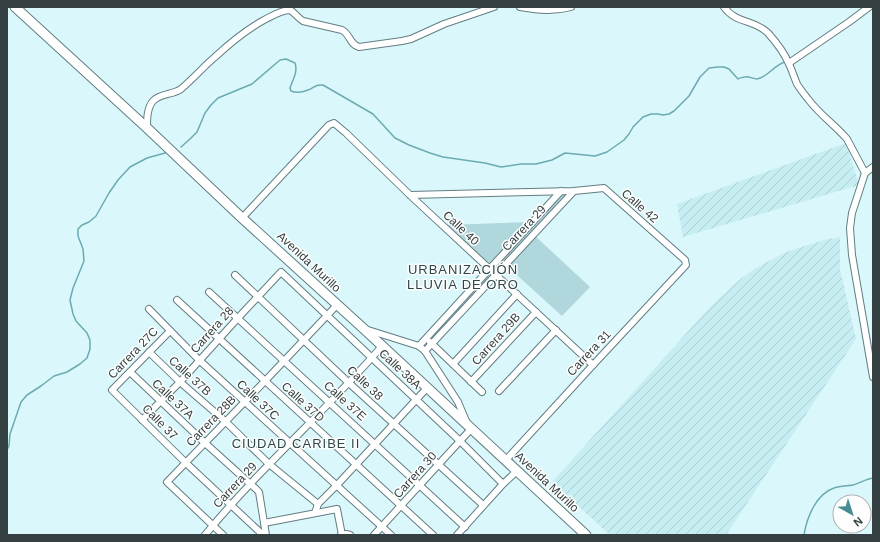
<svg xmlns="http://www.w3.org/2000/svg" width="880" height="542" viewBox="0 0 880 542" font-family="Arial,sans-serif">
	<style>
		.industrial { fill: url(#industrial-furrows) }
		.grass { fill: #afd7dc }
		.lines { fill: none; stroke-linecap: round; stroke-linejoin: round }
		.stream { stroke: #6aabb2; stroke-width: 1.5 }
		.minor-casing { stroke: #627d80; stroke-width: 8 }
		.primary-casing { stroke: #627d80; stroke-width: 11 }
		.minor { stroke: #fff; stroke-width: 6 }
		.primary { stroke: #fff; stroke-width: 9 }
		.labels { text-anchor: middle; dominant-baseline: central; stroke-width: 3; stroke-linejoin: round; paint-order: stroke }
		.street-label { font-size: 12px; fill: #333f40; stroke: #fefefe }
		.neighbourhood-label { font-size: 13px; letter-spacing: 1px; fill: #2d4749; stroke: #fefefe }
	</style>
	<defs>
		<pattern id="industrial-furrows" width="10" height="10" patternUnits="userSpaceOnUse"><rect width="10" height="10" fill="#c6eef2"/><path d="M-1 1l2-2M0 10L10 0M9 11l2-2" fill="none" stroke="#abcdd1"/></pattern>
	</defs>
	<rect width="100%" height="100%" fill="#daf8fb"/>
	<g class="industrial">
		<polygon points="846,143 859,185 683,237 677,204"/>
		<polygon points="840,237 840,269 856,339 726,535 610,535 552,482 710,307 738,281 754,269 786,252 824,240"/>
	</g>
	<g class="grass">
		<polygon points="562,194 567,194 496,272 493,269"/>
		<polygon points="529,222 490,264 446,225"/>
		<polygon points="535,236 590,287 562,316 508,267"/>
		<polygon points="490,273 493,275 434,340 431,337"/>
	</g>
	<g class="lines">
		<g class="stream">
			<path d="M181,147L190,139L197,132L205,113L211,105L218,98L252,84L280,60L286,59L295,63C298,72 293,79 290,88L291,91C296,93 303,92 308,90C315,88 314,84 323,85L373,114L395,138L409,145L430,153L443,157L485,163L501,167L521,164H536L552,160L565,153L595,156L607,152L624,140L629,134L633,127L643,117L651,114H658L663,115L669,114L674,111L689,96L700,77L709,68L718,67H724L729,69L738,79C739,78 744,77 745,77C749,76 753,79 757,79C768,77 774,65 785,62"/>
			<polyline points="7,450 9,446 10,434 21,402 27,395 41,386 54,376 67,372 80,364 87,358 90,349 90,340 87,333 76,321 73,314 70,300 73,288 84,261 83,249 78,236 78,229 82,225 89,222 96,216 109,193 118,180 130,167 147,158 165,153"/>
			<path d="M804,535C807,517 816,494 834,488C840,486 847,486 853,485C860,483 866,479 873,478"/>
		</g>
		<g class="minor-casing">
			<g id="minor">
				<path d="M520,7C539,10 552,12 571,7"/>
				<path d="M724,7C736,24 754,19 768,33C776,42 784,52 789,64C792,70 794,77 797,84C800,89 804,94 808,99C819,114 835,125 847,139L865,173"/>
				<polyline points="789,63 849,22 869,7"/>
				<path d="M147,128C147,119 147,108 153,101C160,93 173,95 181,89C193,79 203,67 215,57C230,43 246,30 264,20C272,16 281,10 290,10C295,13 298,18 303,21L342,30C350,34 350,45 359,47L402,41L411,39L444,24L494,7"/>
				<polyline points="865,173 852,213 850,228 852,255 873,377"/>
				<polyline points="865,173 873,167"/>
				<polyline points="410,195 574,191 604,188 685,260 686,265 593,365 505,461"/>
				<polyline points="242,218 329,125 334,123 346,133 412,197 593,365"/>
				<polyline points="235,275 349,383 483,505"/>
				<polyline points="209,292 465,527"/>
				<polyline points="177,300 433,535"/>
				<polyline points="149,309 199,360 391,535"/>
				<polyline points="368,330 419,346 425,351 458,402 466,421"/>
				<polyline points="170,331 112,390 186,463 263,535"/>
				<polyline points="430,342 482,392"/>
				<polyline points="419,346 561,191"/>
				<polyline points="425,351 574,191"/>
				<polyline points="149,352 180,382 225,421 269,464 318,504"/>
				<polyline points="453,364 517,294"/>
				<polyline points="130,372 205,443 256,489 259,492 266,535"/>
				<polyline points="471,382 536,312"/>
				<polyline points="499,391 556,330"/>
				<polyline points="142,420 180,382 237,319 281,272 460,441 503,484"/>
				<polyline points="315,513 318,504 337,485 427,388"/>
				<polyline points="264,523 337,509 342,535"/>
				<path d="M205,535C260,468 326,411 382,346"/>
				<polyline points="223,535 167,482 265,381 337,305"/>
				<polyline points="341,535 346,534 350,535"/>
				<polyline points="374,535 460,441 471,429"/>
				<polyline points="457,535 503,484 517,471"/>
			</g>
		</g>
		<g class="primary-casing">
			<polyline id="primary" points="15,7 147,128 242,218 364,329 586,535"/>
		</g>
		<use href="#minor" class="minor"/>
		<use href="#primary" class="primary"/>
	</g>
	<g class="labels">
		<g class="street-label">
			<text transform="translate(640 206) rotate(41)">Calle 42</text>
			<text transform="translate(461 228) rotate(43)">Calle 40</text>
			<text transform="translate(524 228) rotate(-47)">Carrera 29</text>
			<text transform="translate(309 262) rotate(43)">Avenida Murillo</text>
			<text transform="translate(212 330) rotate(-48)">Carrera 28</text>
			<text transform="translate(496 339) rotate(-48)">Carrera 29B</text>
			<text transform="translate(133 353) rotate(-46)">Carrera 27C</text>
			<text transform="translate(589 353) rotate(-47)">Carrera 31</text>
			<text transform="translate(400 369) rotate(43)">Calle 38A</text>
			<text transform="translate(190 376) rotate(42)">Calle 37B</text>
			<text transform="translate(365 383) rotate(43)">Calle 38</text>
			<text transform="translate(173 399) rotate(43)">Calle 37A</text>
			<text transform="translate(258 400) rotate(43)">Calle 37C</text>
			<text transform="translate(345 401) rotate(42)">Calle 37E</text>
			<text transform="translate(303 402) rotate(42)">Calle 37D</text>
			<text transform="translate(211 421) rotate(-46)">Carrera 28B</text>
			<text transform="translate(160 422) rotate(45)">Calle 37</text>
			<text transform="translate(415 475) rotate(-48)">Carrera 30</text>
			<text transform="translate(547 482) rotate(43)">Avenida Murillo</text>
			<text transform="translate(235 485) rotate(-47)">Carrera 29</text>
		</g>
		<g class="neighbourhood-label">
			<text x="463" y="269">URBANIZACIÓN<tspan x="463" dy="15">LLUVIA DE ORO</tspan></text>
			<text x="296" y="443">CIUDAD CARIBE II</text>
		</g>
	</g>
	<rect width="880" height="542" fill="none" stroke="#333f40" stroke-width="16"/>
	<g transform="translate(852 514) rotate(141)"><circle r="19" fill="#fefefe" stroke="#adb2b2"/>
	<path d="M0-3L7 15L0 10L-7 15Z" fill="#458c94"/>
	<text y="-6" font-size="11" font-weight="bold" text-anchor="middle" fill="#333f40">N</text>
	</g>
</svg>
